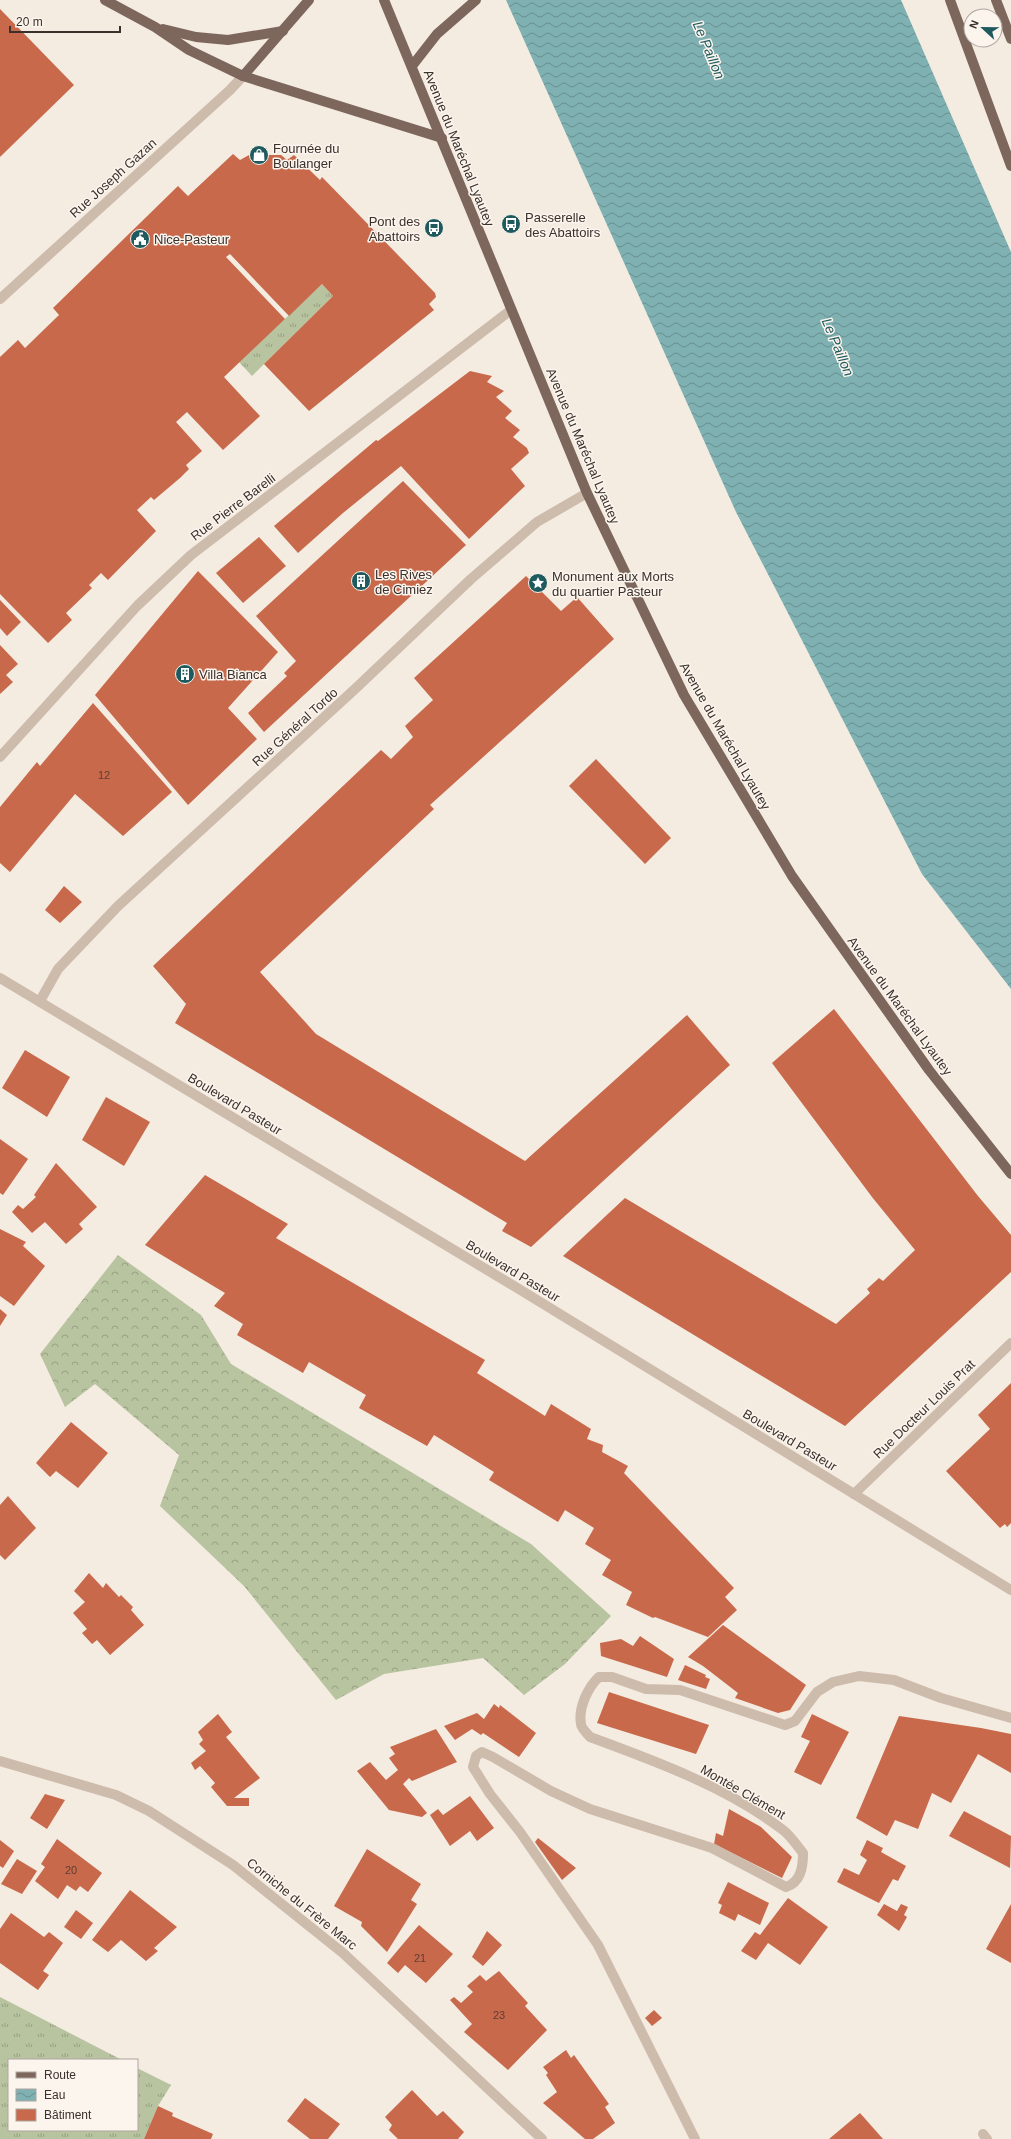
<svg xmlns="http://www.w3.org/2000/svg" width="1011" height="2139" viewBox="0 0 1011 2139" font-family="Helvetica,sans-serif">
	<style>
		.grass { fill: url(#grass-tufts) }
		.forest { fill: url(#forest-crowns) }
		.water { fill: url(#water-waves) }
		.building { fill: #c8694b }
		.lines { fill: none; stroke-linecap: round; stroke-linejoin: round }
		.minor { stroke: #cdbbac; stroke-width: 10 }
		.major { stroke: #7d675c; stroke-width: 10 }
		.labels { text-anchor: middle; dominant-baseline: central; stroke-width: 3; stroke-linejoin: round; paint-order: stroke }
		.number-label { font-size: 11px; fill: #5e3e33 }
		.poi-label { font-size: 13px; fill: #3b302b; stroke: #fbf5ee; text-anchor: start }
		.street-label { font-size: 13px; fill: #3b302b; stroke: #fbf5ee }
		.water-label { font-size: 14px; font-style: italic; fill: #1f5a5e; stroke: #fbf5ee }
	</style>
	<defs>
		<pattern id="grass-tufts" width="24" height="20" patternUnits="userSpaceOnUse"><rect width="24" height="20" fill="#b8c4a0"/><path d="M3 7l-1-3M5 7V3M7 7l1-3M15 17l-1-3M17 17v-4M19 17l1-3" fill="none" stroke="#97a083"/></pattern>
		<pattern id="forest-crowns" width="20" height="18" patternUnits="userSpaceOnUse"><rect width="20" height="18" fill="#b8c4a0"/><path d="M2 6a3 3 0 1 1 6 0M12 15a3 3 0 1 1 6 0" fill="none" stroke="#97a083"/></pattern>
		<pattern id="water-waves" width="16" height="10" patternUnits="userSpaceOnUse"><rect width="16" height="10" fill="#7fb0b2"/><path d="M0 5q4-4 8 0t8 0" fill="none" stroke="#699091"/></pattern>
	</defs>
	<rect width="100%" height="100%" fill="#f4ebe1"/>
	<g class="grass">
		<polygon points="322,284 333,296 252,376 239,362"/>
		<polygon points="0,1997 122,2060 9,2060 9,2130 137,2130 137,2068 171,2085 158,2106 144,2139 0,2139"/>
	</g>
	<polygon class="forest" points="118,1255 201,1315 231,1364 531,1544 611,1616 565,1664 524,1695 483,1658 384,1674 336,1700 244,1586 160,1506 179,1455 95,1384 65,1407 40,1354"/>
	<polygon class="water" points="506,0 901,0 1011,252 1011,989 922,874 736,512"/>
	<g class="building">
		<polygon points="0,9 74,85 0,157"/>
		<polygon points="233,154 240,160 249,155 281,155 287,160 294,155 320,180 322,177 435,293 436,297 429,304 434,310 309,411 264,364 333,296 322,284 289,316 230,254 226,257 285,319 224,377 260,416 223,450 187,412 176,422 202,451 186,465 189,469 180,478 154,500 151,497 137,510 156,531 108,580 101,573 89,585 92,588 66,613 72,620 48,643 0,594 0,357 18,340 25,348 59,315 53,308 178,186 188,196"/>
		<polygon points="470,371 492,376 487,382 504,391 496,397 512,411 505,418 520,430 513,437 527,448 529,453 511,469 525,486 469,539 401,466 343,513 298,553 274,526 376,440 378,441"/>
		<polygon points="403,481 466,545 264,732 248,713 287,676 284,673 296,661 256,616"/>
		<polygon points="259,537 286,566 243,603 216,573"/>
		<polygon points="198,571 278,652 228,708 257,739 188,805 95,695"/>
		<polygon points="526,576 561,611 577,597 614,639 430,805 434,809 260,972 316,1034 525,1161 687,1015 730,1065 531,1247 502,1231 507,1223 175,1023 186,1004 153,966 381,750 391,759 413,737 405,726 433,700 414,678"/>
		<polygon points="0,600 21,622 7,636 0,628"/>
		<polygon points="0,645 18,664 6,675 13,682 0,694"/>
		<polygon points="93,703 172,792 123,836 75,794 10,872 0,863 0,807 37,762 40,766"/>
		<polygon points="596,759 671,838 645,864 569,786"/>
		<polygon points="64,886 82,902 60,923 45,910"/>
		<polygon points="834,1009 978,1196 1011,1235 1011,1272 845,1426 563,1256 625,1198 836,1324 870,1293 867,1289 879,1278 883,1281 915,1250 872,1197 772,1063"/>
		<polygon points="25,1050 70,1077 47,1117 2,1088"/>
		<polygon points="106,1097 150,1122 124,1166 82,1140"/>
		<polygon points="0,1139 28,1159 3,1195 0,1193"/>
		<polygon points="56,1163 97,1207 79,1224 83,1229 66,1244 45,1222 32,1233 12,1212 18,1205 23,1209 36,1197 34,1195"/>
		<polygon points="205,1175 288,1224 276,1238 485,1360 477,1373 545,1416 551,1404 591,1429 587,1439 603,1445 602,1452 628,1466 624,1473 734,1588 725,1597 737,1610 708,1637 655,1617 653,1618 626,1605 632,1592 602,1575 611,1560 585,1544 594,1528 565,1510 558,1522 489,1480 494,1472 434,1435 427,1446 359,1408 366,1395 309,1362 303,1373 237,1335 243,1324 214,1306 225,1293 145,1245"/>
		<polygon points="0,1229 26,1242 23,1246 45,1266 14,1306 0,1296"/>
		<polygon points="0,1309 7,1315 0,1326"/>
		<polygon points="1011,1383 1011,1523 1007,1527 1005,1524 1000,1528 946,1471 990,1429 978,1415"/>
		<polygon points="71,1422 108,1453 78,1488 56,1471 50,1477 36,1463"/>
		<polygon points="8,1496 36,1528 5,1560 0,1555 0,1505"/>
		<polygon points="89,1573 103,1588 106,1583 119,1597 121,1595 133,1607 131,1610 144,1625 110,1655 97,1640 92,1644 82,1633 87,1629 73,1613 85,1602 74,1591"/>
		<polygon points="723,1625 806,1685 790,1710 778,1713 735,1698 738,1693 703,1666 688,1657"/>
		<polygon points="640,1636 674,1659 667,1677 601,1656 600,1643 621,1639 633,1646"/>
		<polygon points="685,1665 706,1675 705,1677 710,1679 706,1689 678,1680"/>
		<polygon points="609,1692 709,1725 696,1754 597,1723"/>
		<polygon points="494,1704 499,1708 500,1705 536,1733 519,1757 483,1733 481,1735 472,1729 455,1740 444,1726 477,1713 484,1719"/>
		<polygon points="218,1714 232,1732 226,1737 260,1778 234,1798 249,1798 249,1806 227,1806 211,1787 215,1783 200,1766 195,1770 191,1763 206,1751 199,1744 203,1740 198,1732"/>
		<polygon points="812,1714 849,1732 821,1785 794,1772 810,1741 801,1737"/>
		<polygon points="899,1716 981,1728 1011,1734 1011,1773 978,1754 951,1803 932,1793 918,1829 895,1820 887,1836 856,1818"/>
		<polygon points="436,1729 457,1762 412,1781 409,1778 403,1784 427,1813 422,1817 389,1810 357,1771 370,1762 386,1780 398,1770 389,1758 395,1754 390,1747"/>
		<polygon points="45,1794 65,1800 47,1829 30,1818"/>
		<polygon points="470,1796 494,1828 477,1841 470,1831 450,1846 430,1815 438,1809 443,1815"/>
		<polygon points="729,1809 761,1827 792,1857 782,1878 714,1844 716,1833 723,1836"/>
		<polygon points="964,1811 1011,1836 1010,1868 949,1836"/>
		<polygon points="538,1838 576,1868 562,1880 535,1842"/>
		<polygon points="57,1839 102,1873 88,1892 80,1886 76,1891 67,1885 58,1899 35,1881 45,1867 41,1864"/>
		<polygon points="0,1840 14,1851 3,1868 0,1866"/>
		<polygon points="867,1840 883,1848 881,1852 906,1866 898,1881 893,1879 879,1903 837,1882 844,1868 859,1875 867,1860 860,1855"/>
		<polygon points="367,1849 421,1884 411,1900 417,1904 387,1952 361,1926 362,1922 334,1906"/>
		<polygon points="17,1859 37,1871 22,1894 1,1884"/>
		<polygon points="728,1882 769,1903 760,1925 738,1914 735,1921 719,1913 722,1905 718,1903"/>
		<polygon points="130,1890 177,1927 154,1948 158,1951 146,1961 121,1940 108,1952 92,1940"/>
		<polygon points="788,1898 828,1927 800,1965 768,1943 756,1960 741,1951 755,1932 760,1935"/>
		<polygon points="884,1904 897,1911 901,1904 908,1907 904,1915 907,1917 899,1931 877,1915"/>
		<polygon points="1011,1904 1011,1963 986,1949"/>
		<polygon points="76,1910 93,1923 81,1939 64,1927"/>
		<polygon points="11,1913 44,1937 49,1932 63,1943 43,1971 49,1975 38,1990 0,1963 0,1929"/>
		<polygon points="419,1925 453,1954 426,1983 405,1965 398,1973 387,1963"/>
		<polygon points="487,1931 502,1945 483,1966 472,1957"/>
		<polygon points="499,1971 528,2003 525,2006 547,2030 508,2070 464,2032 472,2024 450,2000 454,1997 461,2003 473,1992 467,1986 480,1975 486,1981"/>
		<polygon points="654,2010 662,2018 652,2026 645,2018"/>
		<polygon points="566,2050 571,2058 574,2055 609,2104 605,2107 615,2123 593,2139 585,2139 543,2103 557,2092 546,2075 548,2073 543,2067"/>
		<polygon points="412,2090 437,2116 443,2111 464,2132 458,2139 398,2139 389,2130 392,2125 385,2117"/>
		<polygon points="305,2098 340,2124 328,2139 310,2139 287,2121"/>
		<polygon points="158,2106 173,2113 172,2116 213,2134 211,2139 144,2139"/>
		<polygon points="860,2113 883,2139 829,2139"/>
	</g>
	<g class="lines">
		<g class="minor">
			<polyline points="0,299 230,90 243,76"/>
			<polyline points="0,757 137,606 191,555 511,310"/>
			<polyline points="0,978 514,1286 1011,1590"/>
			<polyline points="40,1001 58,969 118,906 355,689 471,579 537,522 587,493"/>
			<polyline points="854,1494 1011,1343"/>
			<polyline points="0,1761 116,1795 149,1811 233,1865 343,1953 542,2139"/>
			<polyline points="983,2134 987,2139"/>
			<path d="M695,2139L598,1945L520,1832L490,1794L473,1767L476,1756L482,1752L493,1757L551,1791L590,1809L712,1848L786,1887C801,1882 803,1867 803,1853C797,1846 791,1836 783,1830C727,1787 655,1761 590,1737C587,1733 581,1728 581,1724C578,1708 588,1687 599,1677H612L646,1689L680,1690L785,1725L795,1721L817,1692L833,1682L859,1676L894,1680L941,1698L1011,1718"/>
		</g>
		<g class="major">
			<polyline points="105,0 155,27 189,50 243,76 442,138"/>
			<polyline points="384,0 587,493 684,695 792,876 929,1070 1011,1174"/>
			<polyline points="950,0 1011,166"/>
			<polyline points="996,0 1011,39"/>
			<polyline points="163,29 196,37 228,40 283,31"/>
			<polyline points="412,66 437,34 476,0"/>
			<polyline points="243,76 309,0"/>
		</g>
	</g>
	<defs>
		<g id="shop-disc" transform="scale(1)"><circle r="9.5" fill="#1f5a5e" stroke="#fbf5ee"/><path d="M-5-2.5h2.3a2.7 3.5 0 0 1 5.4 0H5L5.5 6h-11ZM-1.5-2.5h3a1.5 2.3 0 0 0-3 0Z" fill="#fff"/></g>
		<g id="bus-disc" transform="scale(1)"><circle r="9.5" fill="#1f5a5e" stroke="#fbf5ee"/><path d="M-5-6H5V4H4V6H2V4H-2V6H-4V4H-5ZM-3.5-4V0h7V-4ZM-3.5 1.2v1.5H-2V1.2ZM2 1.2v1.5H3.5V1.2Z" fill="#fff"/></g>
		<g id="civic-disc" transform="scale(1)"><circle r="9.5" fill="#1f5a5e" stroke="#fbf5ee"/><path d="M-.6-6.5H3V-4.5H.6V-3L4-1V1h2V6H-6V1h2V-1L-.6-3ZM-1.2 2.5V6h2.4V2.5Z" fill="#fff"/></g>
		<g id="building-disc" transform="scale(1)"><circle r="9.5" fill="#1f5a5e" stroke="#fbf5ee"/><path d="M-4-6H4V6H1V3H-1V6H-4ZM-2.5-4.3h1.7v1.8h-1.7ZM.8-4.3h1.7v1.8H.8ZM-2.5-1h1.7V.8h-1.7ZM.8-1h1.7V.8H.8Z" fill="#fff"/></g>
		<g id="sight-disc" transform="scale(1)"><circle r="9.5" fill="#1f5a5e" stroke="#fbf5ee"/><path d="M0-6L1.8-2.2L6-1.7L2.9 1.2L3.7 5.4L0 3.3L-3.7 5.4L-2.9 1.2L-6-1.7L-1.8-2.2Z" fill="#fff"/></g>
	</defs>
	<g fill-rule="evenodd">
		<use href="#shop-disc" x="259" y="155"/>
		<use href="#bus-disc" x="511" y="224"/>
		<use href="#bus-disc" x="434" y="228"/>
		<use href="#civic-disc" x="140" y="239"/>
		<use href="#building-disc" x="361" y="581"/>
		<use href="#sight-disc" x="538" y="583"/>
		<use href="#building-disc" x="185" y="674"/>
	</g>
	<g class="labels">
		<g class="number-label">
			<text x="104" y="775">12</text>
			<text x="71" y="1870">20</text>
			<text x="420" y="1958">21</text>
			<text x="499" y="2015">23</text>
		</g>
		<g class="poi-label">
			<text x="273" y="148">Fournée du<tspan x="273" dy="15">Boulanger</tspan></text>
			<text x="525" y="217">Passerelle<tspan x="525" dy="15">des Abattoirs</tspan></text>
			<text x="420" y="221" text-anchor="end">Pont des<tspan x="420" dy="15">Abattoirs</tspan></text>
			<text x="154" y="239">Nice-Pasteur</text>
			<text x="375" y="574">Les Rives<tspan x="375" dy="15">de Cimiez</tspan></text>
			<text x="552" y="576">Monument aux Morts<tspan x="552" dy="15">du quartier Pasteur</tspan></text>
			<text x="199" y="674">Villa Bianca</text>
		</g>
		<g class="street-label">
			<text transform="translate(459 148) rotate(68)">Avenue du Maréchal Lyautey</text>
			<text transform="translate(113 178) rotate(-42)">Rue Joseph Gazan</text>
			<text transform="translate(583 446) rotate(67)">Avenue du Maréchal Lyautey</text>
			<text transform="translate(233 507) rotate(-37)">Rue Pierre Barelli</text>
			<text transform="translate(295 727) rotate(-42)">Rue Général Tordo</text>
			<text transform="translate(725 736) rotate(60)">Avenue du Maréchal Lyautey</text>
			<text transform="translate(900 1006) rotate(54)">Avenue du Maréchal Lyautey</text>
			<text transform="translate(235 1104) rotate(31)">Boulevard Pasteur</text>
			<text transform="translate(513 1271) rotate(31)">Boulevard Pasteur</text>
			<text transform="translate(924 1409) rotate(-44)">Rue Docteur Louis Prat</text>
			<text transform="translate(790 1440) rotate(31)">Boulevard Pasteur</text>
			<text transform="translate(743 1792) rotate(30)">Montée Clément</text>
			<text transform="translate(302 1904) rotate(39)">Corniche du Frère Marc</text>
		</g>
		<g class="water-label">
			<text transform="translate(709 50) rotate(67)">Le Paillon</text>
			<text transform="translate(838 347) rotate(67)">Le Paillon</text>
		</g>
	</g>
	<rect x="8" y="2059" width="130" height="72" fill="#fbf5ee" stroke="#aea6a0"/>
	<rect x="16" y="2072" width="20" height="6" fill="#7d675c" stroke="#aea6a0"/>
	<text x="44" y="2079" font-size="12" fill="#3b302b">Route</text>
	<rect x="16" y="2089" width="20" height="12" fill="url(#water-waves)" stroke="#aea6a0"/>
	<text x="44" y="2099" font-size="12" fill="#3b302b">Eau</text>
	<rect x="16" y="2109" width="20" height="12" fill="#c8694b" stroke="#aea6a0"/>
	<text x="44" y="2119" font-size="12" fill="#3b302b">Bâtiment</text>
	<g transform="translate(983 28) rotate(292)"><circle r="19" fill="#fbf5ee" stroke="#aea6a0"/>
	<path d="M0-3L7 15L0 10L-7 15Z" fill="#1f5a5e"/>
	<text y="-6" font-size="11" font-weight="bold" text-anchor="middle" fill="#3b302b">N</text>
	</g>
	<path d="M10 26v6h110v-6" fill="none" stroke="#3b302b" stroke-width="2"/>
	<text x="16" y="26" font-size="12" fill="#3b302b" stroke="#fbf5ee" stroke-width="3" paint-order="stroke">20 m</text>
</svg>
